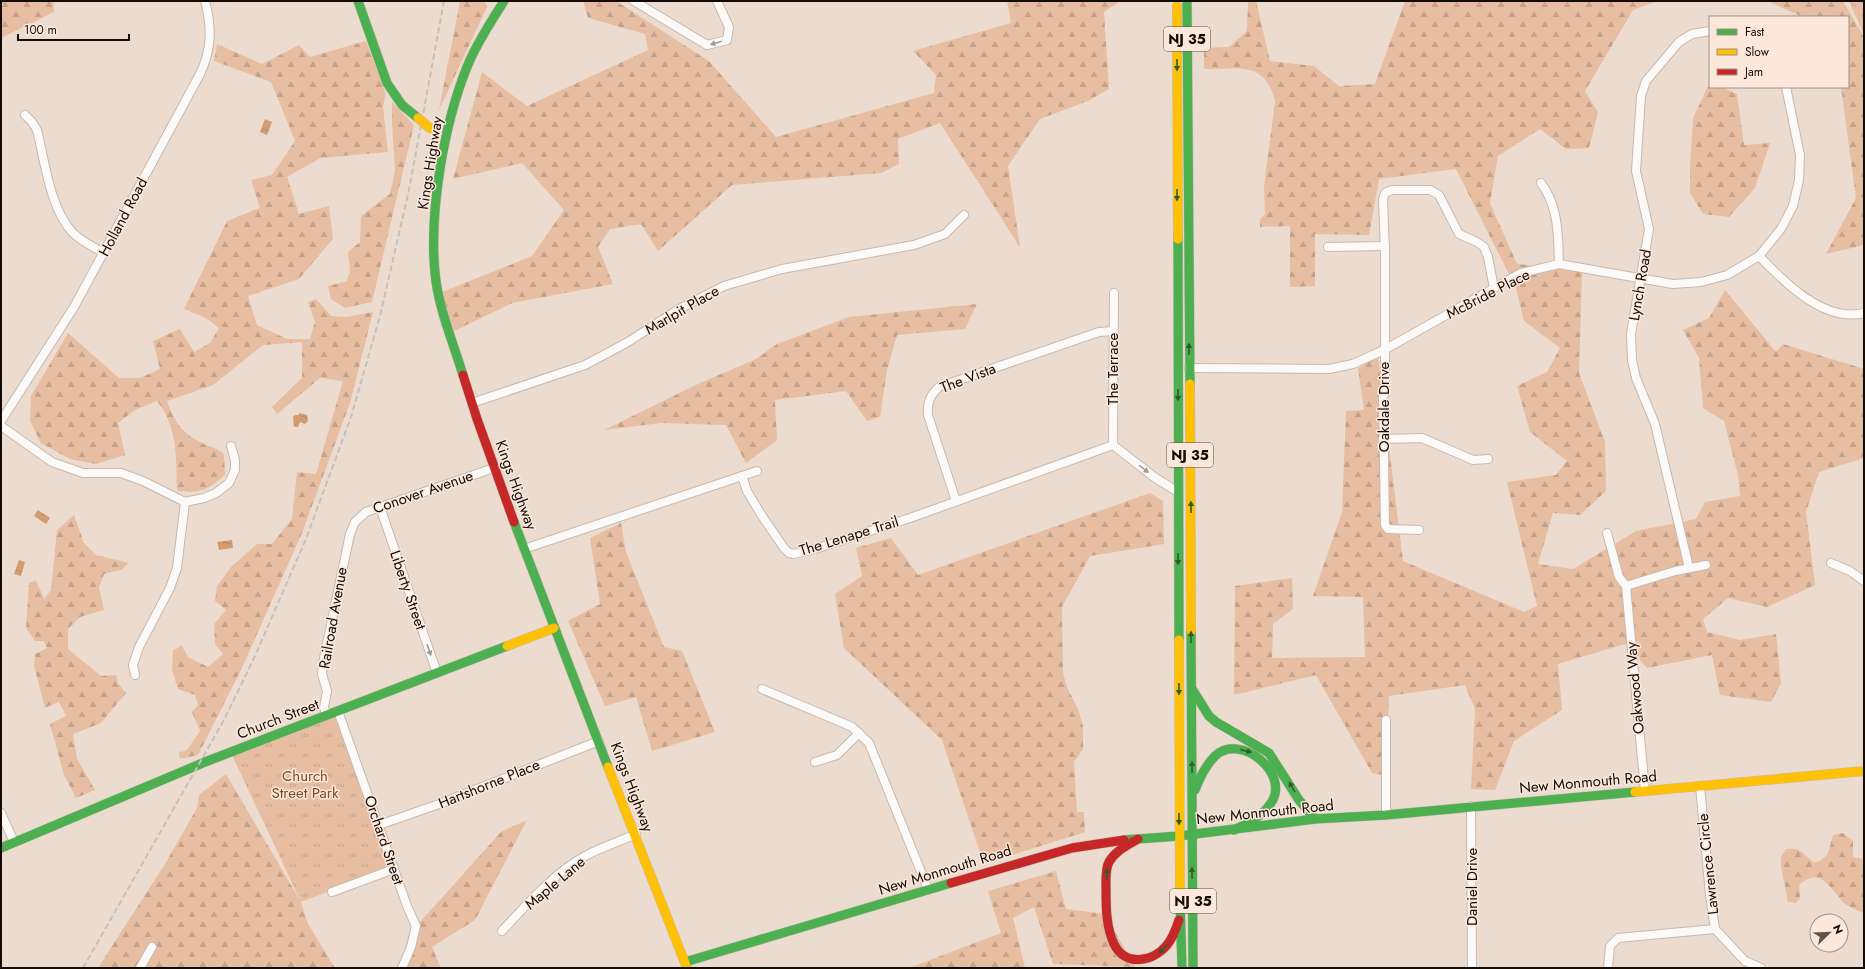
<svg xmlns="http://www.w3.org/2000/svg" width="1865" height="969" viewBox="0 0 1865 969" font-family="Jost,sans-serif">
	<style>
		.grass { fill: url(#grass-tufts) }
		.forest { fill: url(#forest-firs) }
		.water { fill: url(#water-ripples) }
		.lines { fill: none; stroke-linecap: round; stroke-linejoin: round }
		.street-casing { stroke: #c6b9af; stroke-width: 10 }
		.fast-casing { stroke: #c6b9af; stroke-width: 10 }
		.slow-casing { stroke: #c6b9af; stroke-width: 10 }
		.jam-casing { stroke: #c6b9af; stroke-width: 10 }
		.street { stroke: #fcfaf8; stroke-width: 8 }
		.fast { stroke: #4caf50; stroke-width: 9 }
		.slow { stroke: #ffc107; stroke-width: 9 }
		.jam { stroke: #c62828; stroke-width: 9 }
		.rail { stroke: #c5c1bd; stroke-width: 2; stroke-dasharray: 6 3; stroke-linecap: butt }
		.slow-bridge-casing { stroke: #c6b9af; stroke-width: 10; stroke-linecap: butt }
		.slow-bridge { stroke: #ffc107; stroke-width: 9 }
		.oneway { fill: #9f9a96 }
		.oneway2 { fill: #305c2a }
		.labels { text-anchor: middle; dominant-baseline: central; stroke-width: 3; stroke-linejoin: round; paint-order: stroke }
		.shield { fill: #fbe8db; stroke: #594d44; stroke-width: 1 }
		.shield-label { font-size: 14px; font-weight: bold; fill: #140a04 }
		.street-label { font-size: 15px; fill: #140a04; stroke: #fbe8db }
		.park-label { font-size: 15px; fill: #7c4922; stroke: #fbe8db }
	</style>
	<defs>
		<pattern id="grass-tufts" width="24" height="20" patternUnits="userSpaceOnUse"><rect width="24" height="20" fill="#e8bea2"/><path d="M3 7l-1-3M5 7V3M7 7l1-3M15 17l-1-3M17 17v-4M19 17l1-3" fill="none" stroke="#c6a28a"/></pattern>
		<pattern id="forest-firs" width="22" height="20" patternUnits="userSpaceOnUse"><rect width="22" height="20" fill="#e8bea2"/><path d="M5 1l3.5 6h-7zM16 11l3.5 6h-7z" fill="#c6a28a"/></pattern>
		<pattern id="water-ripples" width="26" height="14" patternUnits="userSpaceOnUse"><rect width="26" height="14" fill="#d49c72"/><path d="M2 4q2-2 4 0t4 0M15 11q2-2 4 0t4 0" fill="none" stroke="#b58561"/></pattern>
	</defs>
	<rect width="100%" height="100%" fill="#ecdbcf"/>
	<g class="grass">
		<polygon points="1849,1 1864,1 1864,35"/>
		<polygon points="335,712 393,867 301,902 232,755"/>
	</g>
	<g class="forest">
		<polygon points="1,1 53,1 54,12 1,38"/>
		<polygon points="460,1 484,1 487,7 439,110"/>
		<polygon points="583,1 616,1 709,61 776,137 934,93 936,75 913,51 1011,23 1007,1 1119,2 1104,12 1109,89 1088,101 1040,119 1008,166 1020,247 940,123 898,139 899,164 881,173 732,185 658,251 641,224 610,229 598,247 613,284 512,303 450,333 440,293 532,256 564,210 522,163 453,179 482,72 527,106 648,50 645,34 588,18"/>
		<path d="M1248,1H1256L1270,61L1314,66L1339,86L1375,84L1405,1H1658L1633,10L1585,91L1598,112L1589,148L1566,149L1540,129L1498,156L1490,203L1517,264L1582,272L1579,373L1605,442L1606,491L1580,515L1553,513L1538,564L1573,569L1636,531L1696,519L1705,502L1740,496L1738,475L1724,421L1703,408L1699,358L1683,330L1709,318L1725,290L1776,352L1783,344L1864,369V458L1819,472L1806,512L1815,585L1767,607L1728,598L1703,619L1707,632L1740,640L1776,634L1781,683L1771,702L1720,695L1712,655L1647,668L1625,644L1558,664L1562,710L1514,741L1495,790L1471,789L1475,709L1465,685L1389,696L1386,776L1372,773L1316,675L1234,695L1235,586L1292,578L1293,609L1273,624L1272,658L1365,657L1363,597L1313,596L1342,512L1346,411L1364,410L1358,368L1378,357L1403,561L1524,612L1537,606L1507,482L1556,475L1567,461L1530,432L1517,386L1547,372L1560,348L1524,321L1516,288L1456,169L1379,179L1369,235L1315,234V286L1290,287V226L1260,227V219L1265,214L1264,186L1275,101C1265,60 1238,69 1204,69V48L1229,47L1247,31Z"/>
		<polygon points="1767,1 1843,1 1864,37 1864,245 1826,254 1856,198 1841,87 1848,87 1848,17 1803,17"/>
		<path d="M366,41L386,94L383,107L388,152L320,158L287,177L299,214L329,206L333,239L299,279L248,296L257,325L287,339H310L315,322L308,302L316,299L331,316L347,317L373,312L350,403L302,533L241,670L198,755L180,759L179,752L186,751L200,731L192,712L198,705L195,695L178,689L172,670L173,650L182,646L188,657L208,667L223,654L215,644L214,624L226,610L215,601L217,586L231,567L257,544H272L292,519L297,472L316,474L343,381L320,378L277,414L272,407L302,378V342L263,345L213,385L167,401C175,423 181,432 202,443C211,448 214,446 224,454L225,475C206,491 202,493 177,491C176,460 178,426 157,401L135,410L118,423L125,455L96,464L70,459L41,443L30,421L31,396L68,333L119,378H140L160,369L153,341L180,329L194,352L210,343L219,328L206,318L184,309L227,221L260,208L251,180L272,175L295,141L271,82L214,61L217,44L262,64L299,45L310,57Z"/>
		<polygon points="1710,82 1710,87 1721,87 1737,94 1744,145 1770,143 1755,188 1729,217 1703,214 1690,193 1690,168 1693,118"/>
		<polygon points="392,102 414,125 372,302 345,308 331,299 328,286 347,281 350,271 348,252 360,242 361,216 390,194 395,170 392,124"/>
		<polygon points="977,304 965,329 897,335 887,370 880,417 867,421 846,391 775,400 777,440 746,463 726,425 662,423 604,430 700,383 756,359 777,344 849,317"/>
		<polygon points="1150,493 1163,501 1164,544 1090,556 1062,607 1063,673 1067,687 1078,709 1083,726 1083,749 1074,762 1077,812 1084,812 1085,832 984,864 942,740 844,648 835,594 862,576 856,548 891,538 918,575"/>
		<polygon points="74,515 84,543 96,555 129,563 121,570 104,574 99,588 104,610 80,617 68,629 68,649 101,676 116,675 118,683 126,693 101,723 73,734 77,759 95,790 76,798 64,775 50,724 66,716 59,702 45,708 34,666 35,654 47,648 44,641 35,641 26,628 29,583 36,580 44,599 51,590 57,530"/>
		<polygon points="621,523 626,552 664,647 682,651 715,732 652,751 636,697 605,706 568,621 600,604 590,538"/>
		<polygon points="226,774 301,902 308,924 335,968 98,968 165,864 197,808 199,795"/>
		<polygon points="527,820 475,920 432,947 441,968 401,968 412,931 501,832"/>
		<path d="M1843,833L1853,841V857L1864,859V913C1858,911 1849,907 1844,903C1831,890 1821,865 1799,885L1800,898L1796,903L1788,902L1781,866V857L1786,849C1799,846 1805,855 1814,863C1832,857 1828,849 1833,835Z"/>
		<polygon points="1056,871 1066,909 1105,914 1135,967 1053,964 1034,907 1013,918 1025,968 909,968 1001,933 988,891"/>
	</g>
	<g class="water">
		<polygon points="265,119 272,122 267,135 260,132"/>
		<polygon points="299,413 307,415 308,421 305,424 300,422 298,427 294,427 293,417 295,415 299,415"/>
		<polygon points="38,510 50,518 46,524 34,516"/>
		<polygon points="232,540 233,548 219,550 217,542"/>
		<polygon points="19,560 25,562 21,576 14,574"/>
	</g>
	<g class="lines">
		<g class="street-casing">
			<g id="street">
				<polyline points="634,1 707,45 727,40 729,27 717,1"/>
				<path d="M25,115L32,122L37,130C45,162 50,209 73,233C82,242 94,247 104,253"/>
				<path d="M1541,183C1559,207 1558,236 1559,264"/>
				<polyline points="1328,247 1385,246"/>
				<path d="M1759,256C1784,282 1824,323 1864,313"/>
				<polyline points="1189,368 1329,369 1353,364 1384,350 1521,273 1559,264 1673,284 1701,282 1727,275 1759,256 1781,229 1793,206 1799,180 1800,155 1786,87"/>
				<polyline points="472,403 585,365 628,342 679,309 724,286 782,269 914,245 945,234 964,215"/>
				<path d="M1,421L74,307L200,74C212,49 212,27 205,1"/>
				<polyline points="1,426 52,462 83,473 121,473 143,481 185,502 204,498 216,493 229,483 235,470 235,460 231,446"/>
				<polyline points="1383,439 1422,438 1473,460 1488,459"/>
				<polyline points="1113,445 1114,293"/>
				<polyline points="1113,445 1154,477 1178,492"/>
				<polyline points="742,476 747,491 762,516 784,548 789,553 794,554 815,549 910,518 1113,445"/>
				<path d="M956,501L928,415C927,403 930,395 939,387L1099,332L1113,331"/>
				<polyline points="380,507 437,673"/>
				<polyline points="1419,530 1388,529 1385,525 1383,397 1385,393 1385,252 1383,199 1385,193 1392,190 1430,190 1439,195 1459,234 1477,242 1484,247 1488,257 1494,288"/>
				<polyline points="1607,533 1619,577 1626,586"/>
				<polyline points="524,549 757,471"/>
				<polyline points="1831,563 1850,571 1864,581"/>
				<polyline points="1689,568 1655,424 1636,378 1632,360 1631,334 1649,229 1636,171 1641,96 1646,81 1679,42 1692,34 1710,31"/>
				<polyline points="1626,586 1645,791"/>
				<polyline points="1626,586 1675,571 1706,565"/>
				<polyline points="135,675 133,665 139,647 170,588 177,568 185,502"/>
				<polyline points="762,689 843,723 852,727 869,743 928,889"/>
				<polyline points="338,711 407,906 416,926 411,947 402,968"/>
				<polyline points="326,715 324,707 327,691 322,674 324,658 350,534 355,522 366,512 494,468"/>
				<polyline points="1386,720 1386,815"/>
				<polyline points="815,762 837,755 859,733"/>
				<polyline points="1700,786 1710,895 1715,929 1745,961 1761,968"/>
				<polyline points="1471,806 1472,968"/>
				<polyline points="1,813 14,842"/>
				<polyline points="379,825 439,804 599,741"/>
				<polyline points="332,892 394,869"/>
				<path d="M502,931C528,903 554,873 587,855C603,847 620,841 636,834"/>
				<polyline points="140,968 152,947"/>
				<polyline points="1608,968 1610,946 1618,938 1715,929"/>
			</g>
		</g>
		<g class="fast-casing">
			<g id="fast">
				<polyline points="358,1 387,83 402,105 418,118"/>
				<polyline points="1187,1 1190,384"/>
				<polyline points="1178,239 1179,640"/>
				<path d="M463,375C453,342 438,307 435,273C429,211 444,124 467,67C476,44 491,22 504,1"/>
				<polyline points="514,522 608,767"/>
				<polyline points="1191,631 1193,968"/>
				<polyline points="1192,689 1209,716 1216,722 1269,753 1299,800 1315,819"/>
				<path d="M1195,790C1200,777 1205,766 1215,756C1241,732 1291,774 1271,803C1262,817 1248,823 1234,830"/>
				<polyline points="1124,840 1179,836 1315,819 1386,815 1635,792"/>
				<polyline points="1,848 205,762 507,646"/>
				<polyline points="1180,900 1182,968"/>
				<polyline points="685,962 951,883"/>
			</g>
		</g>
		<g class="slow-casing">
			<g id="slow">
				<polyline points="1177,6 1178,239"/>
				<polyline points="1190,384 1191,631"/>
				<polyline points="1179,640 1180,900"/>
				<polyline points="507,646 554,628"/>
				<polyline points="608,767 687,968"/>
				<polyline points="1635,792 1864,771"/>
			</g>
		</g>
		<g class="jam-casing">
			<g id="jam">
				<polyline points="463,375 477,419 514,522"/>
				<path d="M1138,839C1128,845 1115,851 1109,862C1105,869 1106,881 1106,889C1106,907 1106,927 1114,944C1125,967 1153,962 1167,945C1173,938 1176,929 1179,920"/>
				<polyline points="951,883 1072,848 1124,840"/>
			</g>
		</g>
		<use href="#street" class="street"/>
		<use href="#fast" class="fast"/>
		<use href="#slow" class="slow"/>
		<use href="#jam" class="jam"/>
		<polyline class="rail" points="83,968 224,720 255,656 306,539 351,417 380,316 409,190 444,1"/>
		<g class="slow-bridge-casing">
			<polyline id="slow-bridge" points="418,118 431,129"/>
		</g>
		<use href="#slow-bridge" class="slow-bridge"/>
	</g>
	<defs><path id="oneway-solid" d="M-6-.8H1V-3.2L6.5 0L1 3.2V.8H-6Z"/></defs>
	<g class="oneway">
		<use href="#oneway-solid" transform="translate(716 43) rotate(164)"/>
		<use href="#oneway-solid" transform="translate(1144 469) rotate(37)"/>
		<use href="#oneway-solid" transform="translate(429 650) rotate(71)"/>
	</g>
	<g class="oneway2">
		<use href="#oneway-solid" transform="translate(1177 65) rotate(90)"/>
		<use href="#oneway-solid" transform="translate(1177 195) rotate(90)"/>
		<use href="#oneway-solid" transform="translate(1189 349) rotate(-90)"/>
		<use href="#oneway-solid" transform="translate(1178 395) rotate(90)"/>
		<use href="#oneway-solid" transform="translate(1191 507) rotate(-91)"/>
		<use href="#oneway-solid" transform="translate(1178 559) rotate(90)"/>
		<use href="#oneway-solid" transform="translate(1191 637) rotate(-90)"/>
		<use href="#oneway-solid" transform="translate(1179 689) rotate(90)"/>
		<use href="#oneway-solid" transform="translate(1246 751) rotate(14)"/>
		<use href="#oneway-solid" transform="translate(1192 767) rotate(-90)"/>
		<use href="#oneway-solid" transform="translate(1292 787) rotate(-120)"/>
		<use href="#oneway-solid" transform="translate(1179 819) rotate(90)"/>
		<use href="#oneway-solid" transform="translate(1192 873) rotate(-91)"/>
		<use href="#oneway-solid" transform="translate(1107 874) rotate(-86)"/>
		<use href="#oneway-solid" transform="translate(1163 949) rotate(133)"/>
	</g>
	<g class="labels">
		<g class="shield">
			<rect x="1164" y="27" width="46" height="24" rx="3"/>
			<rect x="1167" y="443" width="46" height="24" rx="3"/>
			<rect x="1170" y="889" width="46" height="24" rx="3"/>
		</g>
		<g class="shield-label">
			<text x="1187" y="39">NJ 35</text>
			<text x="1190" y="455">NJ 35</text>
			<text x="1193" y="901">NJ 35</text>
		</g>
		<g class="street-label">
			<text transform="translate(430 163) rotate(-81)">Kings Highway</text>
			<text transform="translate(123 217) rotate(-62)">Holland Road</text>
			<text transform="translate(1640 285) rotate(-80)">Lynch Road</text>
			<text transform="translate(1488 294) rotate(-27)">McBride Place</text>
			<text transform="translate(682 310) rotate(-30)">Marlpit Place</text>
			<text transform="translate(1113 369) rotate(-90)">The Terrace</text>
			<text transform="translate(968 378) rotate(-21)">The Vista</text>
			<text transform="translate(1384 407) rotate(-90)">Oakdale Drive</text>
			<text transform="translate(516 485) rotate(70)">Kings Highway</text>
			<text transform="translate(423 492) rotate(-19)">Conover Avenue</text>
			<text transform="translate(849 536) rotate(-17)">The Lenape Trail</text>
			<text transform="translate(408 590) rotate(71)">Liberty Street</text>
			<text transform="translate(333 618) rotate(-80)">Railroad Avenue</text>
			<text transform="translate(1635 688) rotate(-95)">Oakwood Way</text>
			<text transform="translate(278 719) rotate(-21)">Church Street</text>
			<text transform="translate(1588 782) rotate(-5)">New Monmouth Road</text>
			<text transform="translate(489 784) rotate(-22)">Hartshorne Place</text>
			<text transform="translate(632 787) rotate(69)">Kings Highway</text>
			<text transform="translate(1265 812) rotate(-6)">New Monmouth Road</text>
			<text transform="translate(384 840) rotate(71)">Orchard Street</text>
			<text transform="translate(1708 864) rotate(-96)">Lawrence Circle</text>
			<text transform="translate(945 870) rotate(-17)">New Monmouth Road</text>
			<text transform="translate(555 883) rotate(-40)">Maple Lane</text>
			<text transform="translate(1472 887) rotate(-90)">Daniel Drive</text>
		</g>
		<g class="park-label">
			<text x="305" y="776">Church<tspan x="305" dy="17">Street Park</tspan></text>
		</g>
	</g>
	<rect width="1865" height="969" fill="none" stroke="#140a04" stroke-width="4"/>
	<rect x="1709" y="16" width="140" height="72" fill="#fbe8db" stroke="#9f8f85"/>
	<rect x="1717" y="29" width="20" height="6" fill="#4caf50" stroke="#9f8f85"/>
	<text x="1745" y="36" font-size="12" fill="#140a04">Fast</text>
	<rect x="1717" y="49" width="20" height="6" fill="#ffc107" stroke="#9f8f85"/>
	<text x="1745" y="56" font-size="12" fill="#140a04">Slow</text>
	<rect x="1717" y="69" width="20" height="6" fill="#c62828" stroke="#9f8f85"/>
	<text x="1745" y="76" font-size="12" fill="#140a04">Jam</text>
	<g transform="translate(1829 933) rotate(67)"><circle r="19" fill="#fbe8db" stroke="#9f8f85"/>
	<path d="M0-3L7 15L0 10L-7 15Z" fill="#60534b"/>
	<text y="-6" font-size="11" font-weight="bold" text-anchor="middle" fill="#140a04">N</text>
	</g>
	<path d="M18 34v6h111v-6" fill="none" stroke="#140a04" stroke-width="2"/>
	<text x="24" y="34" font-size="12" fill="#140a04" stroke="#fbe8db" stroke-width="3" paint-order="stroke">100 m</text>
</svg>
